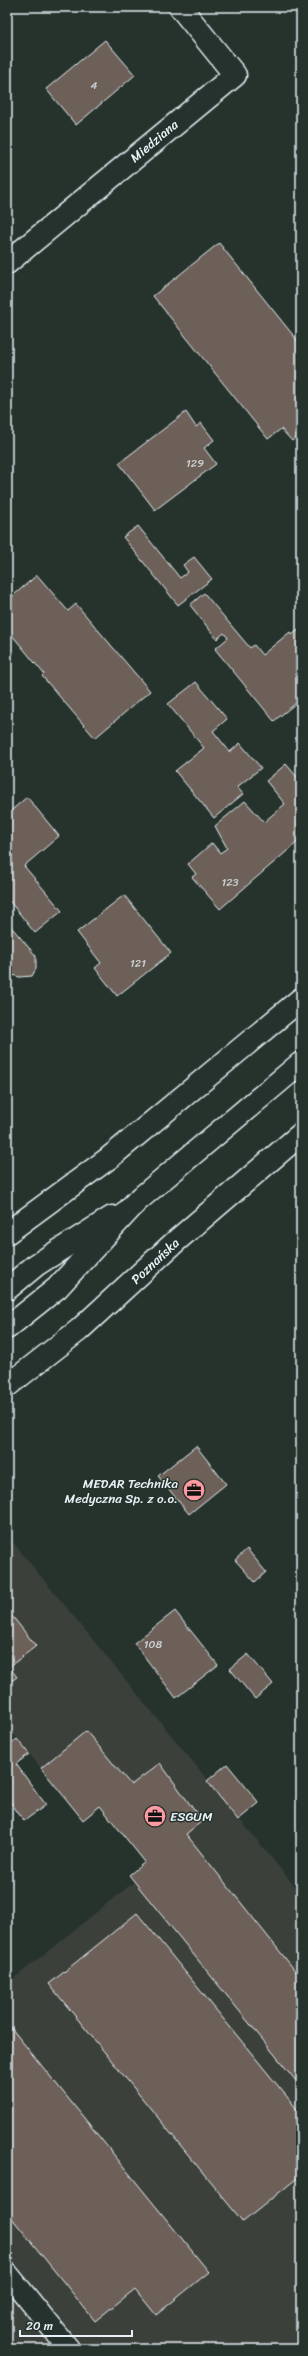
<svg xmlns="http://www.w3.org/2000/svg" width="308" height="2356" viewBox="0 0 308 2356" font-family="Sriracha,sans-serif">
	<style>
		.built { fill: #3b413a }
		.building { fill: #6d6159; stroke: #e8f1f8 }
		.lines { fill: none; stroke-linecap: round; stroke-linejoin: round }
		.lane-casing { stroke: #e8f1f8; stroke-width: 24 }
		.street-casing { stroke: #e8f1f8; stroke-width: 25 }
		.secondary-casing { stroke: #e8f1f8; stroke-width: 25 }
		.lane { stroke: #26332d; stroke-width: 21 }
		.street { stroke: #26332d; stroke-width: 22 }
		.secondary { stroke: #26332d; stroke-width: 22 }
		.labels { text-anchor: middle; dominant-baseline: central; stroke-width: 3; stroke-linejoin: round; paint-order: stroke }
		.number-label { font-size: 11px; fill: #c9cdd0 }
		.street-label { font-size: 13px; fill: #e8f1f8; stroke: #26332d }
		.poi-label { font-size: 13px; fill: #e8f1f8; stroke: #26332d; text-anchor: end }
	</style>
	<rect width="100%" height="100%" fill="#26332d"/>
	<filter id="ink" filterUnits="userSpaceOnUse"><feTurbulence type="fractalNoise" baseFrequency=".025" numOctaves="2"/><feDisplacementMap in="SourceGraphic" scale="8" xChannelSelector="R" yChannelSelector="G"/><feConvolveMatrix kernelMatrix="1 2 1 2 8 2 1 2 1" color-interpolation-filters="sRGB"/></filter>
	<g filter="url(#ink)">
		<polygon class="built" points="7,1535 301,1894 301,2349 7,2349 7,1984 134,1882 129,1875 145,1862 100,1807 83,1820 7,1726"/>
		<g class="building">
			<polygon points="105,40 135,75 76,125 46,89"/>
			<polygon points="219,243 301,345 301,433 292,441 281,429 268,439 153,296"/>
			<polygon points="186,412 196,427 201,423 214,440 204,448 216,464 155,510 119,463"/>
			<polygon points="138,526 180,578 188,572 183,565 194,557 212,579 178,605 123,537"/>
			<polygon points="37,575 68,611 76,604 150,691 95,738 42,676 44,674 7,629 7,601"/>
			<polygon points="204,593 250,648 254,645 262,655 290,632 292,635 298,630 301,634 301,699 274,721 215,649 228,638 224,633 217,639 190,605"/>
			<polygon points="196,682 227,719 213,731 230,752 240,743 261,768 237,787 243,794 214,818 175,771 204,748 168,704"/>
			<polygon points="286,764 297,777 301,773 301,839 220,909 192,877 196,874 188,864 212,843 220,853 227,848 215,826 245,801 264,822 285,804 266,781"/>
			<polygon points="27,797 59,836 24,866 62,911 35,933 7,898 7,814"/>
			<polygon points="124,895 171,953 117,996 95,968 101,963 77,932"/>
			<polygon points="7,922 36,956 36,969 32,976 19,977 13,975 7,968"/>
			<polygon points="196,1446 226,1484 189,1514 158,1476"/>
			<polygon points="247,1549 266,1572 255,1582 235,1560"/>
			<polygon points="8,1611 36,1646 9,1667 17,1677 7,1684"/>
			<polygon points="175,1611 218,1665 176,1698 134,1643"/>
			<polygon points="248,1654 273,1684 255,1699 230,1669"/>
			<polygon points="86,1731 131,1785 160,1763 202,1821 186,1834 301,1978 301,2087 129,1875 145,1862 100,1806 83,1820 41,1768"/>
			<polygon points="17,1739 29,1754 16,1764 46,1805 24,1821 7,1797 7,1747"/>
			<polygon points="227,1764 259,1803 238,1820 207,1781"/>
			<polygon points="137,1913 301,2114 301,2175 243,2222 49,1984"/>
			<polygon points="7,2023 209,2272 156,2315 135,2289 95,2321 7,2212"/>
		</g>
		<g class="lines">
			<g class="lane-casing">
				<polyline id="lane" points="7,2273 69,2349"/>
			</g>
			<g class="street-casing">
				<g id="street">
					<polyline points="7,263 235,75 180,7"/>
					<polyline points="7,1233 109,1158 301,999"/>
					<polyline points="7,1386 79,1330 176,1241 301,1134"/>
				</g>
			</g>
			<g class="secondary-casing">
				<g id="secondary">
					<polyline points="7,1289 36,1265 112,1217"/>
					<polyline points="7,1328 57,1288 137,1201 301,1063"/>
				</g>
			</g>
			<use href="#lane" class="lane"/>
			<use href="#street" class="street"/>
			<use href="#secondary" class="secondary"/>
		</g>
	</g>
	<defs>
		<g id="office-disc" transform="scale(1.15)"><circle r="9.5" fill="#ff9aa2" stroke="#26332d"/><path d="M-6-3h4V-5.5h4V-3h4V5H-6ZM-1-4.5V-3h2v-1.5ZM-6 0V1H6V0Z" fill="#111"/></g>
	</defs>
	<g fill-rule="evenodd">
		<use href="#office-disc" x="194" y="1490"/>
		<use href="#office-disc" x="155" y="1816"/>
	</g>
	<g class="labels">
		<g class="number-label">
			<text x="94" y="85">4</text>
			<text x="195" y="463">129</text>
			<text x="230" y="882">123</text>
			<text x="138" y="963">121</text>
			<text x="153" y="1644">108</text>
		</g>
		<g class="street-label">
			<text transform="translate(154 141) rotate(-40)">Miedziana</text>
			<text transform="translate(155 1261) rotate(-43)">Poznańska</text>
		</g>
		<g class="poi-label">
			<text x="178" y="1483">MEDAR Technika<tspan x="178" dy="15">Medyczna Sp. z o.o.</tspan></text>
			<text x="170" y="1816" text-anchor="start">ESGUM</text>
		</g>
	</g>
	<rect width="308" height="2356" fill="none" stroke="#26332d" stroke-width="24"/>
	<rect x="12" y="12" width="284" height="2332" fill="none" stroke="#e8f1f8" stroke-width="1.5" filter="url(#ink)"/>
	<path d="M20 2330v6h112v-6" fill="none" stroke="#e8f1f8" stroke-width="2"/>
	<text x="26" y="2330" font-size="12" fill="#e8f1f8" stroke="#26332d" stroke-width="3" paint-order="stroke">20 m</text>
</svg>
